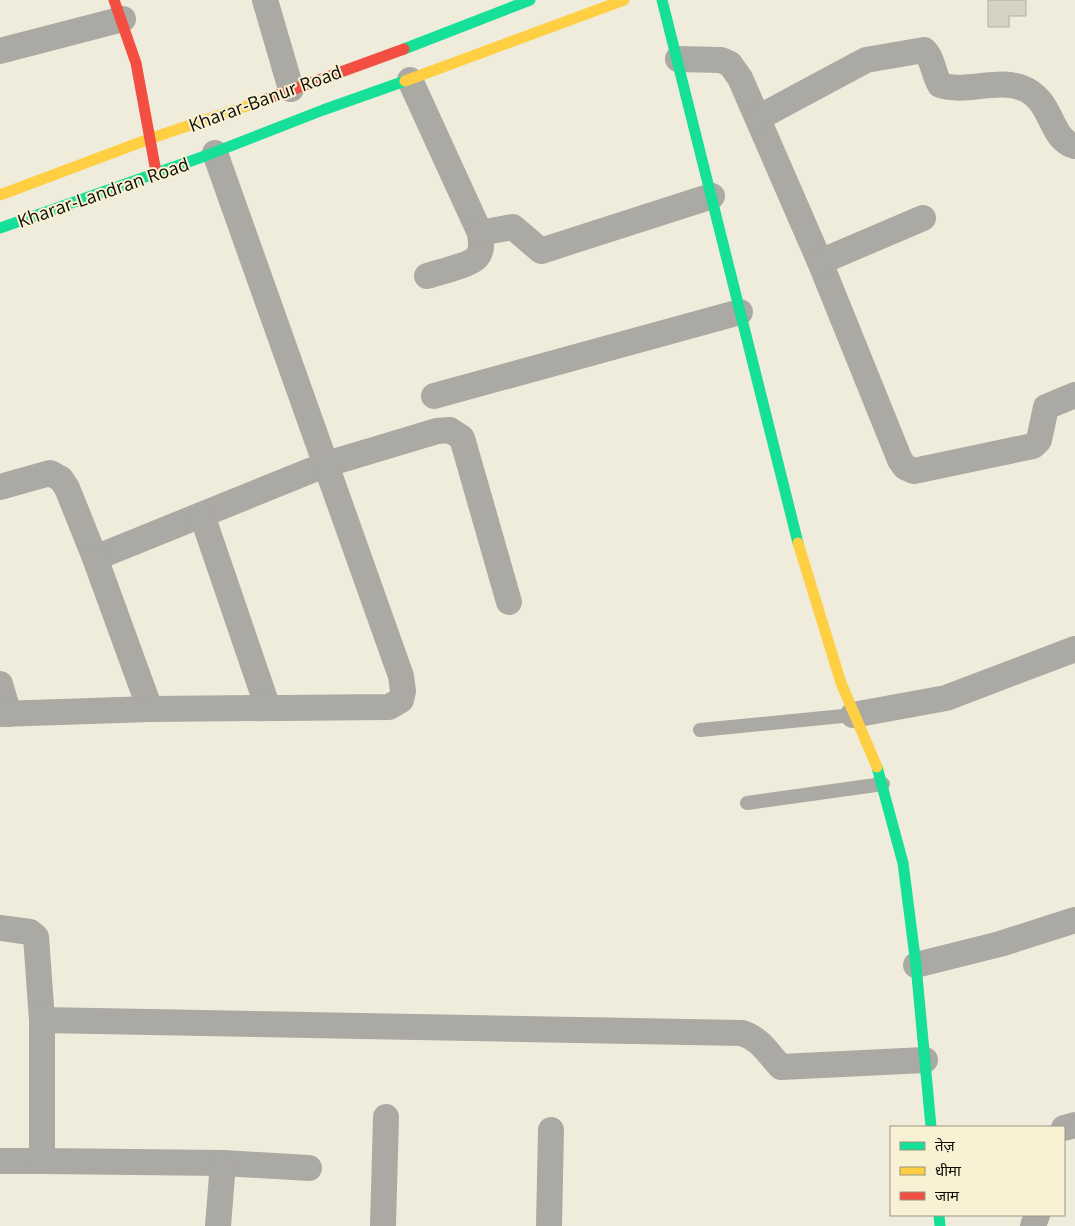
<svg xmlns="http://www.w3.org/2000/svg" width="1075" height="1226" viewBox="0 0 1075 1226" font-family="'Open Sans','Noto Sans Devanagari',sans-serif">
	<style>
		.building { fill: #d7d3c3; stroke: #b1ada1 }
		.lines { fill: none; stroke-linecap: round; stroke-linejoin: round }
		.lane { stroke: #aba9a3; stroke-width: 14 }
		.street { stroke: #aba9a3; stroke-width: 26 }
		.fast { stroke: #16e098; stroke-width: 11 }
		.slow { stroke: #ffcf43; stroke-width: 11 }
		.jam { stroke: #f24e42; stroke-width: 11 }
		.labels { text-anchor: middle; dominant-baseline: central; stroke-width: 4; stroke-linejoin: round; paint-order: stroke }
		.street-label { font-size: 18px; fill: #0f0d05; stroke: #f8f1d4 }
	</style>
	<rect width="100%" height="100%" fill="#f0ecdc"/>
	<polygon class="building" points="988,0 1026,0 1026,16 1009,16 1009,27 988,27"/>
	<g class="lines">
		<g class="lane">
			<polyline points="700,730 853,715"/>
			<polyline points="747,803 883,784"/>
		</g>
		<g class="street">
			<polyline points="265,0 291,89"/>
			<polyline points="0,51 123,19"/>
			<polyline points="678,59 721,60 730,64 740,78 820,262 900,460 905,467 914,471 1033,446 1039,440 1046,407 1075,395"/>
			<path d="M410,80L480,233C481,241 483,250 477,257C471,265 439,272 427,276"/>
			<path d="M758,118L866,60L924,50C933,58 933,73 940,85C967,94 1000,76 1027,90C1054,105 1050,140 1075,146"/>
			<polyline points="480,233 513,227 541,251 712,196"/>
			<polyline points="820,262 923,218"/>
			<polyline points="434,396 740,312"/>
			<polyline points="0,487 50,473 61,479 67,488 95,558 327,464 437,431 450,430 462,438 509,602"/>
			<polyline points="202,515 268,708"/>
			<polyline points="95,558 150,709"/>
			<polyline points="0,684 9,714"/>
			<polyline points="0,714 150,709 389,707 401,700 403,691 401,676 215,153"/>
			<polyline points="853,715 946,698 1075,649"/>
			<polyline points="0,928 30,932 36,937 42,1020"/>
			<polyline points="916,965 1000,944 1075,920"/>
			<polyline points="1064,1128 1075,1125"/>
			<polyline points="0,1161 42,1161"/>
			<path d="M309,1168L223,1163L42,1161V1020L742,1033C761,1039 768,1054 781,1067L925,1060"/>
			<polyline points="218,1226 223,1163"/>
			<polyline points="383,1226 386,1117"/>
			<polyline points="549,1226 551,1130"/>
			<polyline points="1033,1226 1037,1215"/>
		</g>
		<g class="fast">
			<polyline points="662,0 798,543"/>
			<polyline points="404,49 530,0"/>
			<polyline points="0,228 205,156 323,110 405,81"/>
			<polyline points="877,767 903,863 916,965 931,1127"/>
			<polyline points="939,1215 940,1226"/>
		</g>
		<g class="slow">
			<polyline points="405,81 624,0"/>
			<polyline points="0,195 149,139 264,100"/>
			<polyline points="798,543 841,683 877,767"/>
		</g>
		<g class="jam">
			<polyline points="114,0 136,63 156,172"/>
			<polyline points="264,100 404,49"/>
		</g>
	</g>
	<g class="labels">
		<g class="street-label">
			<text transform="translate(265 98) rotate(-20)">Kharar-Banur Road</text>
			<text transform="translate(103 192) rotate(-19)">Kharar-Landran Road</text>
		</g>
	</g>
	<rect x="890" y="1126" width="175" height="90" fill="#f8f1d4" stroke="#9b9681"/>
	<rect x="900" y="1142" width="25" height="8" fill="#16e098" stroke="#9b9681"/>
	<text x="935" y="1151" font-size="15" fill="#0f0d05">तेज़</text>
	<rect x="900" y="1167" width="25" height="8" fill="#ffcf43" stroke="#9b9681"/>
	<text x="935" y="1176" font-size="15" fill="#0f0d05">धीमा</text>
	<rect x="900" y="1192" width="25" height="8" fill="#f24e42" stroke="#9b9681"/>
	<text x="935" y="1201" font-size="15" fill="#0f0d05">जाम</text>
</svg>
